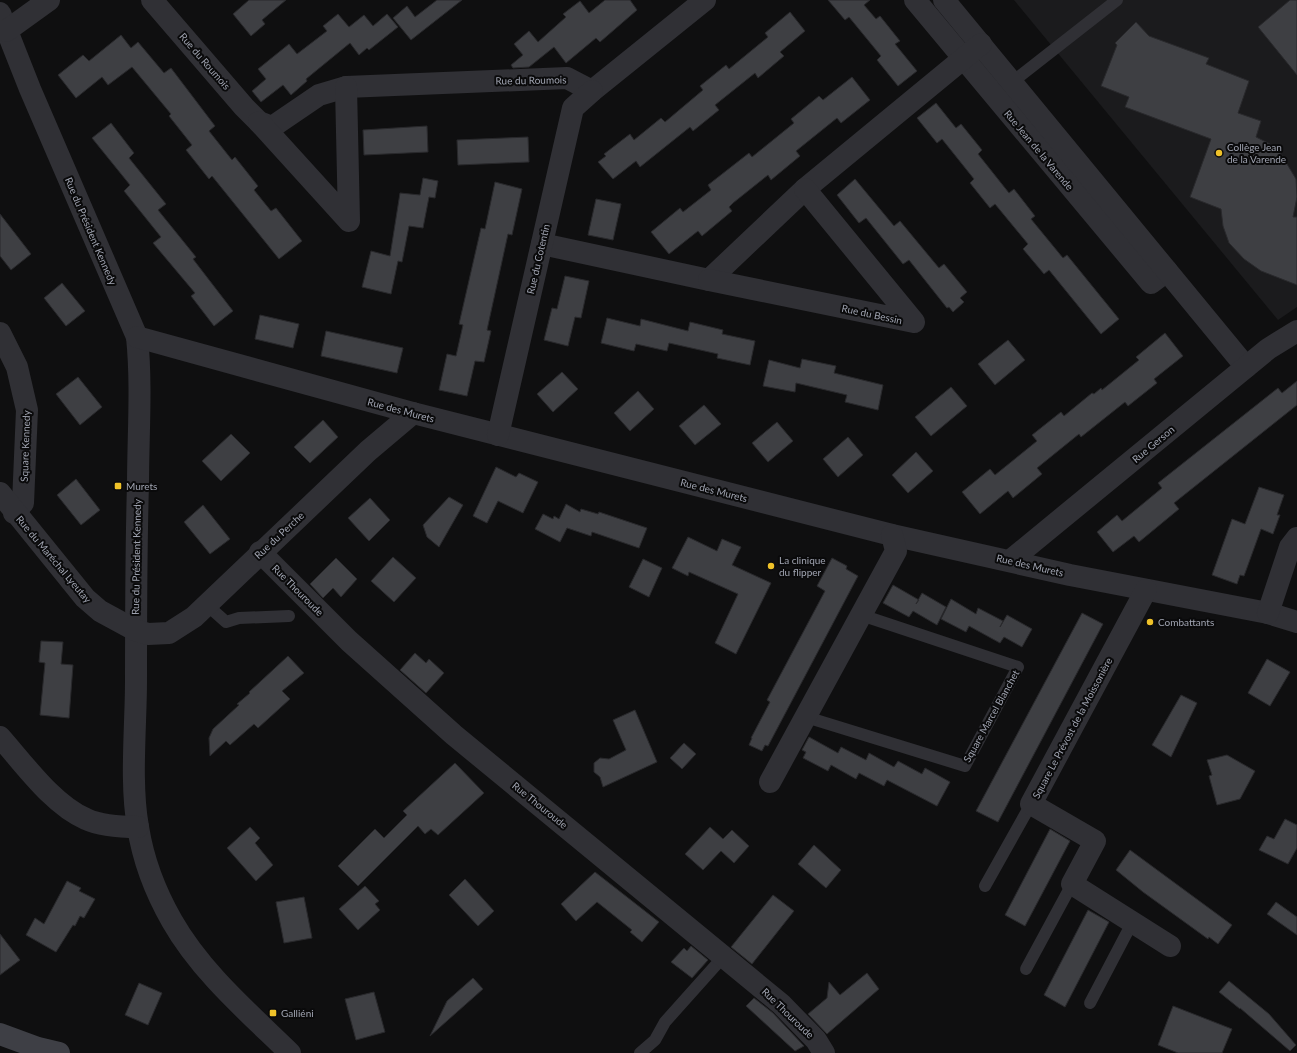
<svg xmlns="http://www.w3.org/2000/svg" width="1297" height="1053" viewBox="0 0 1297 1053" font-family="Lato,sans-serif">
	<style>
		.built { fill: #1b1b1d }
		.building { fill: #3e3f43; stroke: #29292c }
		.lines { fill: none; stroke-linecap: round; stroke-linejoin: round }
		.lane { stroke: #303035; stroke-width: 12 }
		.street { stroke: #303035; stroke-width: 22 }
		.secondary { stroke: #3e3f45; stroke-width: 22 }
		.poi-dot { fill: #efc229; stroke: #0a0a0b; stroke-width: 1.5 }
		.labels { text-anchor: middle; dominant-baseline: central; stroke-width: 4; stroke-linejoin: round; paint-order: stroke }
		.street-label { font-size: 10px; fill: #a0a4b1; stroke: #0a0a0b }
		.poi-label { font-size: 10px; fill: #a0a4b1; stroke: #0a0a0b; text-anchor: start }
	</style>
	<rect width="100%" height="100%" fill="#0f0f10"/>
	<polygon class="built" points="1014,0 1297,0 1297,307 1278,320"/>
	<g class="building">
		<polygon points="249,0 286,0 262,20 265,24 251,36 233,14"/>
		<polygon points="437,0 462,0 411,40 393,18 407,6 415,17"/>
		<polygon points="605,0 630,0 637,10 600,42 596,38 566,63 554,47 529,67 513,68 511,65 523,55 514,44 529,31 538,42 566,17 563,14 580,1 589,13"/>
		<polygon points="828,0 870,0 864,5 876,19 880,16 900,41 895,44 917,71 898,86 877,60 881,56 849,17 845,20"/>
		<polygon points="1290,0 1297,0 1297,75 1258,27"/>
		<polygon points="790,12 805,31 780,52 784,56 758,78 755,73 715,105 719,110 693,131 690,127 640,167 636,161 613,179 598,162 606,156 604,154 630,134 634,140 661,118 665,122 703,90 700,86 726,65 729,69 768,37 765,33"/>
		<polygon points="338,14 349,27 364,15 373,26 387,14 398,27 369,50 367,48 359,55 350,43 306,79 307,81 291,95 283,85 261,102 252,91 266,79 258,69 289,44 297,54 327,31 323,26"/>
		<polygon points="1136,22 1149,36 1209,58 1206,64 1249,81 1238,113 1261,121 1256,137 1270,144 1281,154 1296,179 1297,197 1293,217 1297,217 1297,285 1261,271 1244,259 1229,243 1223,226 1221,209 1190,197 1211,139 1125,107 1129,97 1101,86 1117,45 1115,43"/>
		<polygon points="121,35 131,48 138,42 164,73 171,68 215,126 209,131 232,160 235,157 258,186 254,190 271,211 276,208 302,241 279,259 212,176 209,179 186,150 192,145 169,116 171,114 132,67 108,85 102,77 76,98 58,75 83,55 89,61"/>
		<polygon points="852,77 870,100 841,123 837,118 796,151 800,156 771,180 768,175 733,203 729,207 732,211 702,236 698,231 669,254 651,232 680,208 683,212 711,190 708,185 749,153 752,157 794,123 791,119 819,96 823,100"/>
		<polygon points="936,103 956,128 961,124 982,150 978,154 1009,193 1014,189 1035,216 1031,219 1063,258 1067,255 1119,319 1101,334 1049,270 1044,274 1023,249 1028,244 995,204 990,208 970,183 974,179 942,139 937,143 917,118"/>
		<polygon points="111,123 134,153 129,158 166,204 158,210 196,257 193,259 233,311 214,326 191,296 195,293 153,243 161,237 124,191 130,185 92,138"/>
		<polygon points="427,126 428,152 364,155 363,130"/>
		<polygon points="528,137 529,162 458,165 457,140"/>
		<polygon points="423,178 438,181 435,198 429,197 423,228 409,226 402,262 398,261 391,294 362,287 371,251 390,256 400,193 420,195"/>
		<polygon points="855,179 894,226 900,221 939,268 944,264 967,292 960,298 964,302 953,312 949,307 947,308 909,260 903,264 866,218 859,223 837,195"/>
		<polygon points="495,182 522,189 512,235 508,234 487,330 491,331 484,362 475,361 467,396 439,390 447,354 456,356 463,325 459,324 481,228 485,229"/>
		<polygon points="596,199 621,204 613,240 588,235"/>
		<polygon points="0,214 31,254 11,270 0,256"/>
		<polygon points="565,276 589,281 581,318 575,317 568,346 544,340 552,308 557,309"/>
		<polygon points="62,283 85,311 66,326 44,298"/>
		<polygon points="260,315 299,324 293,348 255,339"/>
		<polygon points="607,318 640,326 641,319 688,331 690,322 723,330 722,334 755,341 750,365 717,358 718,354 669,343 667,351 636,344 634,351 601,343"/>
		<polygon points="326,331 403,348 397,373 321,356"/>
		<polygon points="1165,333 1183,356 1154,379 1157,383 1128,406 1125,402 1081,437 1079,434 1037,468 1042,474 1013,498 1008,491 980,514 962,492 990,469 995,475 1037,441 1032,435 1061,412 1064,416 1092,393 1094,394 1101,388 1102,390 1139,360 1136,357"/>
		<polygon points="1008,340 1025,360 995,385 978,364"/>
		<polygon points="802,359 836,366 834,373 883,385 878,410 845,402 847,395 796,383 795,392 763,386 769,360 800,368"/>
		<polygon points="562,372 578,389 553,412 537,394"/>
		<polygon points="78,377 102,407 80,425 56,394"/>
		<polygon points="1297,381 1297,405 1174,503 1179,509 1139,542 1134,536 1113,552 1097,532 1117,515 1122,521 1162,488 1158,483 1278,388 1282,393"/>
		<polygon points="951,387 967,406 931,436 915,417"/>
		<polygon points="638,391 654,409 630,431 614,413"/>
		<polygon points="704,405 721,424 695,445 679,426"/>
		<polygon points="323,420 338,437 310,463 294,447"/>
		<polygon points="777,422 793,441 768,462 752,443"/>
		<polygon points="231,434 250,453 221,481 202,461"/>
		<polygon points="848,437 863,455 838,477 823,459"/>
		<polygon points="916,452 933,471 908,493 892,475"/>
		<polygon points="496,467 516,477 519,473 538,482 523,513 498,501 487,523 473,516"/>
		<polygon points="76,479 100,510 81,525 57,495"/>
		<polygon points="1259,487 1284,495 1277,515 1280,515 1273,534 1261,529 1244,576 1240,575 1237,584 1212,575 1232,519 1245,524"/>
		<polygon points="449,497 463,505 439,547 427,537 423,525"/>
		<polygon points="370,498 390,520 369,541 348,518"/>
		<polygon points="566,504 580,512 581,509 598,514 599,512 647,528 639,548 592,532 591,536 567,528 560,542 535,529 543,514 553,519 554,516 559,519"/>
		<polygon points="203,505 230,539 210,554 184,522"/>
		<polygon points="688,537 717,551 722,539 741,547 732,565 771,583 736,654 715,643 738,594 689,572 688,576 672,568"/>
		<polygon points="393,557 416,578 394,602 371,581"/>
		<polygon points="336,558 357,579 341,597 333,588 323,598 310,584"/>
		<polygon points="832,558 847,566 846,569 858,576 768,746 765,745 762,751 749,745 752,738 751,738 770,702 767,700 825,591 817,586"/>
		<polygon points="643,559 662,568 649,597 629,587"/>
		<polygon points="893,585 919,600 916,604 922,593 946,607 937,625 913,611 909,617 883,603"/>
		<polygon points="951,599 976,614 978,608 1003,621 1000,627 1007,615 1032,629 1022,647 1004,637 1000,643 969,626 966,632 941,619"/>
		<polygon points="1082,613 1103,624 998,822 976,811"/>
		<polygon points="41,641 63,642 61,664 73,665 69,718 40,715 45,663 39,662"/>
		<polygon points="415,653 426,663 429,659 444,673 426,693 400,670"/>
		<polygon points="288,656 304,673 282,691 290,699 258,728 254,724 230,745 226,741 210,756 209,738 213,729 239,705 237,704 250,693 249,692"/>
		<polygon points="1267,659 1290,672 1270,706 1248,693"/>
		<polygon points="1181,695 1197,703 1171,757 1152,745"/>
		<polygon points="635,710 657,762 603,787 600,777 594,772 594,763 600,758 609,759 626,750 613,720"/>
		<polygon points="809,737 838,753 841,747 866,760 869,753 894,767 898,761 922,774 925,768 950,782 937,806 887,780 884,786 859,773 856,779 831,765 828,771 803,758 806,752 802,750"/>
		<polygon points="684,743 696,754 682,769 670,758"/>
		<polygon points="1227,755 1255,771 1240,799 1217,805 1209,776 1212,775 1207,760"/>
		<polygon points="455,763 484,793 438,835 431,829 425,834 418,826 358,886 338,866 375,829 384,838 407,815 403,811"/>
		<polygon points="1285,819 1297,825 1297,848 1288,864 1259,850 1267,836 1274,839"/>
		<polygon points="250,827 260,838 255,843 273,865 256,881 227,848"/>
		<polygon points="710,827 723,839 732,830 749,846 734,863 721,851 703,870 685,854"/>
		<polygon points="1050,829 1070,841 1025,926 1005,915"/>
		<polygon points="814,845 841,870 826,888 798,864"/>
		<polygon points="1130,850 1232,925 1218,944 1209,937 1208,939 1143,892 1116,870"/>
		<polygon points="595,872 659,922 642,942 630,932 632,930 597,902 576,921 561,904"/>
		<polygon points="465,879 494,911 478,926 449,895"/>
		<polygon points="67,881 81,888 79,891 95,899 84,918 80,916 75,926 73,925 56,952 26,935 35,918 44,924"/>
		<polygon points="365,886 379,901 375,904 380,910 358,930 339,909"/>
		<polygon points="773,895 794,911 752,964 731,947"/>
		<polygon points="304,897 312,938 284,943 276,902"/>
		<polygon points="1276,902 1297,917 1297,935 1267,914"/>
		<polygon points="1088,910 1109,922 1065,1007 1044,995"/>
		<polygon points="0,934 20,960 0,975"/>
		<polygon points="691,946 708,960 692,978 671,962 684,948 687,951"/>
		<polygon points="867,973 879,989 827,1034 808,1014 827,998 829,982 840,995"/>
		<polygon points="473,978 483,989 430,1036 447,1001"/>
		<polygon points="1229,981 1269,1014 1296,1045 1290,1051 1240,1008 1240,1009 1219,992"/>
		<polygon points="139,983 162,993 148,1025 125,1015"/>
		<polygon points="374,992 385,1032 356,1040 345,999"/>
		<polygon points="754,998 773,1013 804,1046 795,1051 746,1006"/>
		<polygon points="1173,1006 1232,1029 1222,1053 1178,1053 1158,1045"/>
	</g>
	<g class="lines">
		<g class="lane">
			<polyline points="1011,83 1117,0"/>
			<polyline points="207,605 226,622 239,618 289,616"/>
			<polyline points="806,717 965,766 1018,667 861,615"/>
			<polyline points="985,886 1031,804"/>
			<polyline points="1026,969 1072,884"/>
			<polyline points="1090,1003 1132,923"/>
			<polyline points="640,1053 655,1040 665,1022 724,956"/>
		</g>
		<g class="street">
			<polyline points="152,0 244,107 259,122 272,127 319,95 346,87 567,78 592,91 705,0"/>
			<polyline points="915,0 1151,283 1167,271"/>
			<polyline points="944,0 1246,367"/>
			<path d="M0,13L30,89L137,337C142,386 138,436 138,484C136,550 136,615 136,681C136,726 130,783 138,827C143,859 156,893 172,921C201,972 248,1012 290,1053"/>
			<polyline points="6,31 49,0"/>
			<polyline points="259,122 349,221 346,87"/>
			<polyline points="542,244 709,280 805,189 981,44"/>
			<polyline points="709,280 914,322 805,189"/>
			<polyline points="0,333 17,367 27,410 23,503 14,513"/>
			<polyline points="137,337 413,413 892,535 1070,575 1268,613 1297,622"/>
			<polyline points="498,435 573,108 592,91"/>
			<polyline points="0,493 85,598 100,611 135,630 148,634 169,633 194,617 368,451 413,413"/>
			<polyline points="260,552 349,641 454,735 781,1004 816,1040 824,1053"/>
			<polyline points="1011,560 1268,349 1297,331"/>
			<polyline points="1146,590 1031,804 1095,841 1072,884 1170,946"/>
			<polyline points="1268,613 1290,547 1297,538"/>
			<path d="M0,737C24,764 53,805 86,819C101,826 121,827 138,827"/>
			<polyline points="770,782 896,551 892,535"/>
		</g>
		<polyline class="secondary" points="0,1034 38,1048 59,1053"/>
	</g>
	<g class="poi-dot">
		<circle cx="1219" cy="153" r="4"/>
		<rect x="114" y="482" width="8" height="8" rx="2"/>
		<circle cx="771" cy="566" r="4"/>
		<circle cx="1150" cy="622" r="4"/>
		<rect x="269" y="1009" width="8" height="8" rx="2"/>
	</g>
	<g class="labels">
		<g class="street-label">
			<text transform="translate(205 61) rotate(49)">Rue du Roumois</text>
			<text transform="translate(531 80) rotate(-1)">Rue du Roumois</text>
			<text transform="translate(1039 150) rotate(50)">Rue Jean de la Varende</text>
			<text transform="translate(91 231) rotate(67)">Rue du Président Kennedy</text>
			<text transform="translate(538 259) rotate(-77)">Rue du Cotentin</text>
			<text transform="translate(872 314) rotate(12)">Rue du Bessin</text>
			<text transform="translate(401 410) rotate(15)">Rue des Murets</text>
			<text transform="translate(1153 444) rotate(-40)">Rue Gerson</text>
			<text transform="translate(25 446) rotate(-88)">Square Kennedy</text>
			<text transform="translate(714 490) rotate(14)">Rue des Murets</text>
			<text transform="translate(279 535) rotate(-43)">Rue du Perche</text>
			<text transform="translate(136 557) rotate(-89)">Rue du Président Kennedy</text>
			<text transform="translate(54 559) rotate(50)">Rue du Maréchal Lyeutay</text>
			<text transform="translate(1030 565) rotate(13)">Rue des Murets</text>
			<text transform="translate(298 590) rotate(45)">Rue Thouroude</text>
			<text transform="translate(991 716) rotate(-61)">Square Marcel Blanchet</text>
			<text transform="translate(1072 728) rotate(-62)">Square Le Prévost de la Moissonière</text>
			<text transform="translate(540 805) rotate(39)">Rue Thouroude</text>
			<text transform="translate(788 1013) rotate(44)">Rue Thouroude</text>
		</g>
		<g class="poi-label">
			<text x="1227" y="147">Collège Jean<tspan x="1227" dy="12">de la Varende</tspan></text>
			<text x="126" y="486">Murets</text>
			<text x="779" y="560">La clinique<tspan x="779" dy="12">du flipper</tspan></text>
			<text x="1158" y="622">Combattants</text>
			<text x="281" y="1013">Galliéni</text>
		</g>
	</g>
</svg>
